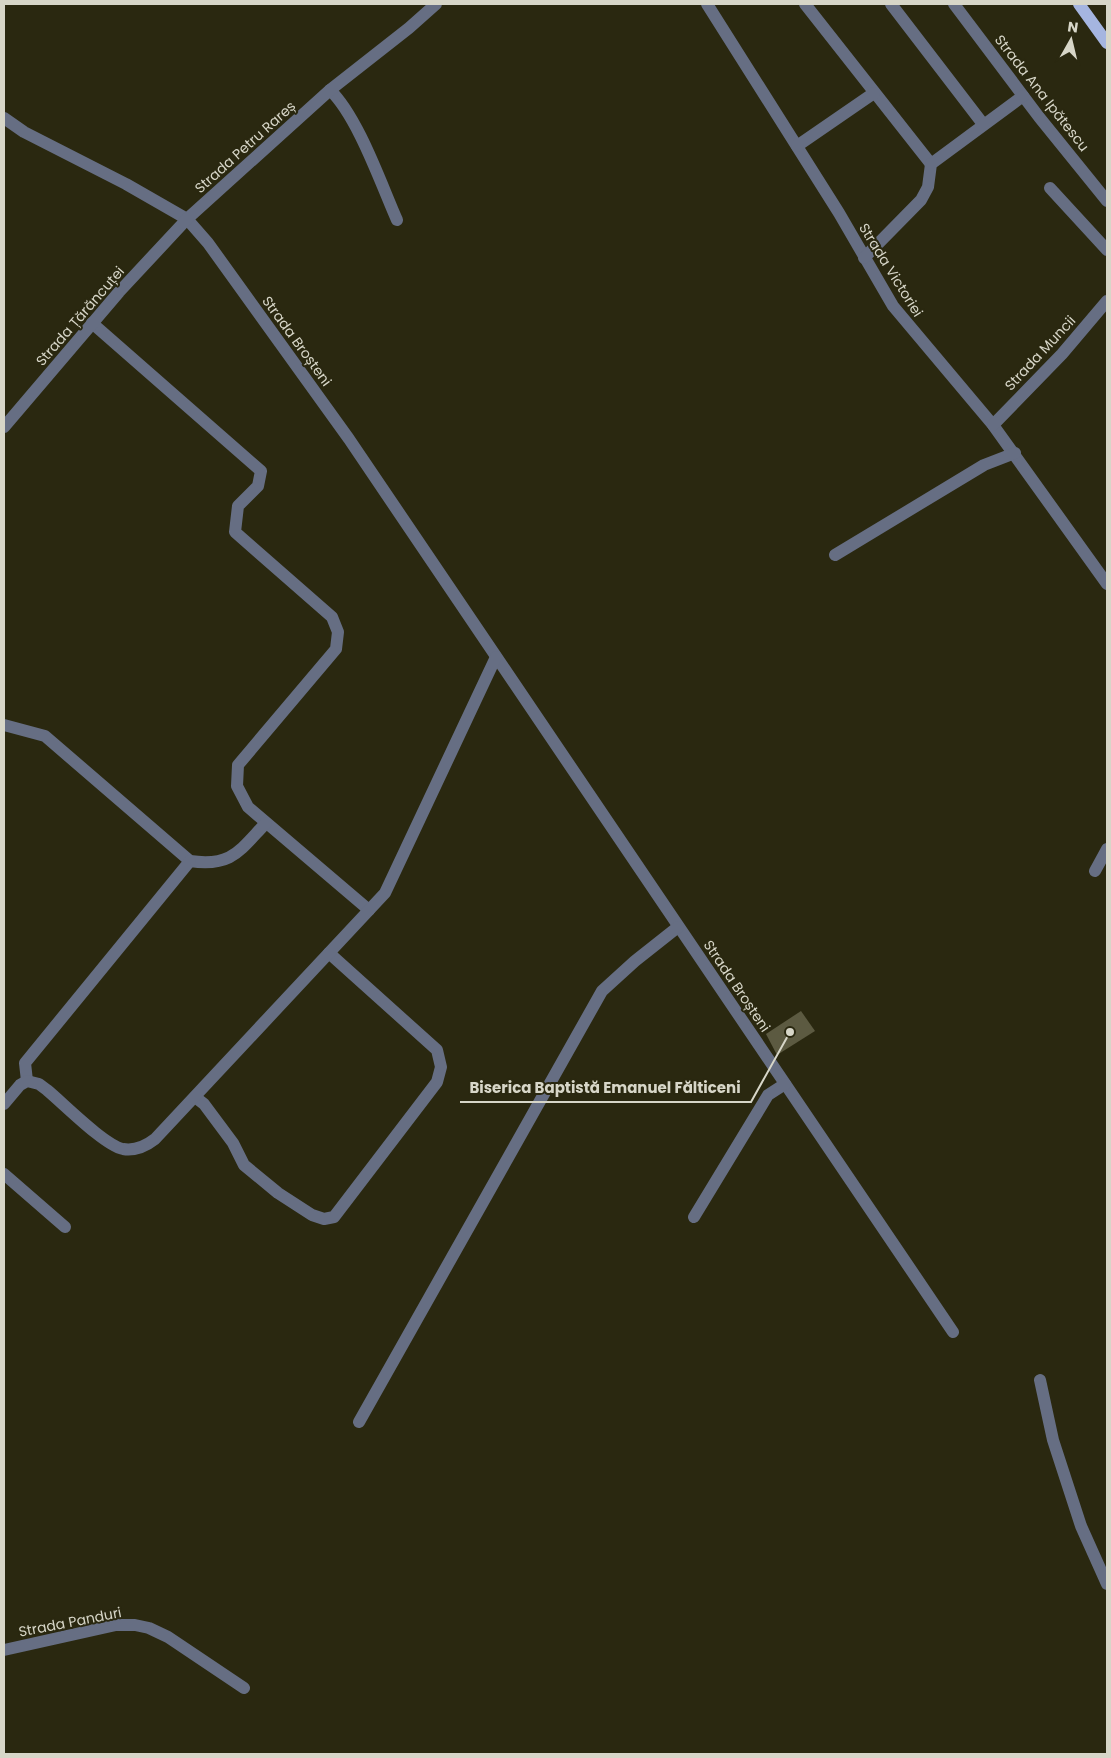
<svg xmlns="http://www.w3.org/2000/svg" width="1111" height="1758" viewBox="0 0 1111 1758" font-family="Poppins,sans-serif">
	<style>
		.building { fill: #5c5a41 }
		.lines { fill: none; stroke-linecap: round; stroke-linejoin: round }
		.minor { stroke: #666e83; stroke-width: 12 }
		.major { stroke: #a5b5e0; stroke-width: 12 }
		.labels { text-anchor: middle; dominant-baseline: central; stroke-width: 4; stroke-linejoin: round; paint-order: stroke }
		.street-label { font-size: 14px; fill: #d7d6c8; stroke: #2a2810 }
		.leader { fill: none; stroke: #d7d6c8; stroke-width: 2 }
		.callout-dot { fill: #d7d6c8; stroke: #2a2810; stroke-width: 2 }
		.callout-label { font-size: 15px; text-anchor: middle; font-weight: bold; fill: #d7d6c8; stroke: #2a2810; stroke-width: 4; stroke-linejoin: round; paint-order: stroke }
	</style>
	<rect width="100%" height="100%" fill="#2a2810"/>
	<polygon class="building" points="801,1011 815,1031 777,1055 766,1034"/>
	<g class="lines">
		<g class="minor">
			<polyline points="707,4 839,213 893,306 993,425 1107,584"/>
			<polyline points="805,4 931,164"/>
			<polyline points="891,4 983,124"/>
			<polyline points="954,4 1039,117 1107,201"/>
			<path d="M330,90C358,117 381,184 397,220"/>
			<polyline points="4,118 24,132 126,184 187,219 208,243 349,439 953,1332"/>
			<polyline points="797,146 874,93"/>
			<polyline points="1050,188 1107,250"/>
			<polyline points="864,258 921,200 928,187 931,164 1023,96"/>
			<polyline points="92,323 261,471 258,486 238,506 235,532 332,617 338,632 336,649 238,765 237,786 248,807 369,910"/>
			<polyline points="993,425 1062,354 1107,301"/>
			<polyline points="4,427 119,292 187,219 330,90 409,28 436,4"/>
			<polyline points="835,555 984,465 1015,453"/>
			<path d="M4,725L45,736L190,861C232,867 239,851 266,823"/>
			<polyline points="1095,871 1107,849"/>
			<polyline points="27,1081 25,1063 190,861"/>
			<polyline points="195,1097 204,1104 233,1143 244,1165 278,1193 312,1215 324,1219 334,1217 437,1082 441,1067 437,1050 329,953"/>
			<path d="M4,1104L20,1085L27,1081L39,1084L47,1090C64,1104 104,1145 123,1149C135,1151 146,1146 155,1139L385,893L496,657"/>
			<polyline points="4,1174 65,1227"/>
			<polyline points="694,1217 768,1095 785,1084"/>
			<polyline points="1040,1380 1053,1440 1081,1526 1107,1584"/>
			<polyline points="359,1422 602,991 635,961 678,927"/>
			<polyline points="4,1650 116,1625 135,1625 149,1628 168,1637 244,1688"/>
		</g>
		<polyline class="major" points="1079,4 1107,43"/>
	</g>
	<g class="labels">
		<g class="street-label">
			<text transform="translate(1042 93) rotate(52)">Strada Ana Ipătescu</text>
			<text transform="translate(245 147) rotate(-42)">Strada Petru Rareș</text>
			<text transform="translate(891 270) rotate(58)">Strada Victoriei</text>
			<text transform="translate(80 316) rotate(-49)">Strada Țărăncuței</text>
			<text transform="translate(297 341) rotate(54)">Strada Broșteni</text>
			<text transform="translate(1040 353) rotate(-47)">Strada Muncii</text>
			<text transform="translate(737 986) rotate(56)">Strada Broșteni</text>
			<text transform="translate(70 1622) rotate(-11)">Strada Panduri</text>
		</g>
	</g>
	<path class="leader" d="M790 1032L751 1102H460"/>
	<circle class="callout-dot" cx="790" cy="1032" r="5"/>
	<g class="callout-label">
		<text x="605" y="1093">Biserica Baptistă Emanuel Fălticeni</text>
	</g>
	<rect width="1111" height="1758" fill="none" stroke="#d7d6c8" stroke-width="10"/>
	<g transform="translate(1071 40) rotate(8)" stroke="#2a2810" stroke-width="4" paint-order="stroke">
	<path d="M0-4L9 19L0 12L-9 19Z" fill="#d7d6c8"/>
	<text y="-8" font-size="14" font-weight="bold" text-anchor="middle" fill="#d7d6c8">N</text>
	</g>
</svg>
